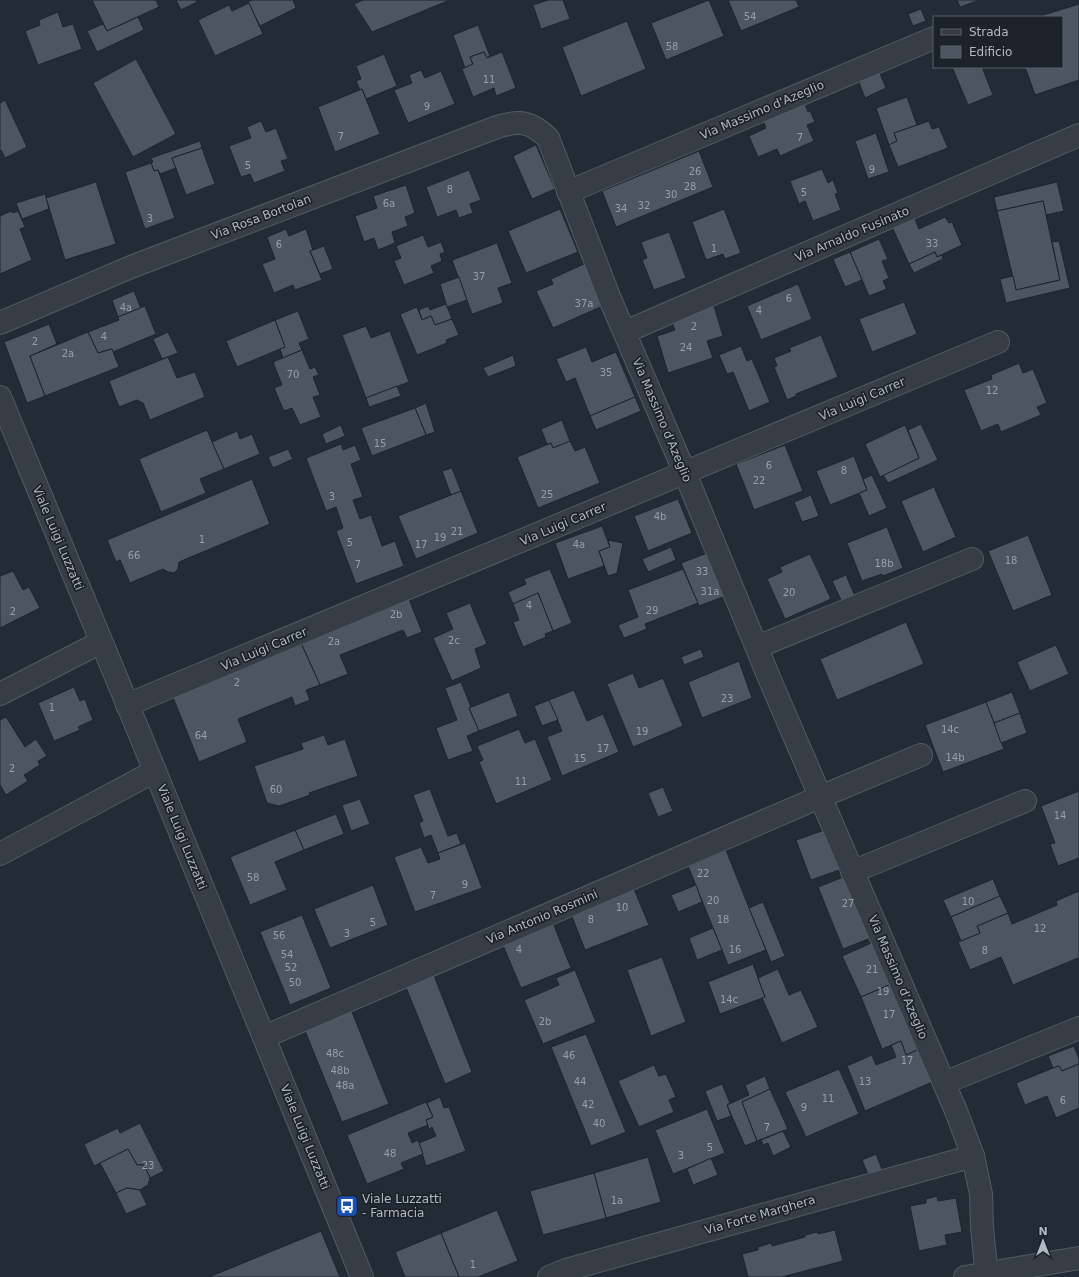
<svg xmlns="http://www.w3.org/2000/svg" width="1079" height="1277" viewBox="0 0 1079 1277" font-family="'DejaVu Sans',sans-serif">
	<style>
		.building { fill: #4c5560; stroke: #1d242c }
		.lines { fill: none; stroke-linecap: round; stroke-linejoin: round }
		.minor-casing { stroke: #545b63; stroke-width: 24 }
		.minor { stroke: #363d45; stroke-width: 22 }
		.labels { text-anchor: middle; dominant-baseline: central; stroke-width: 3.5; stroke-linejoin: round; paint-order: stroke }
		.number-label { font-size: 10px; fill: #989faa }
		.street-label { font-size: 12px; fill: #b1b8c2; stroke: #1c222a }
		.poi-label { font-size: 12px; fill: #b1b8c2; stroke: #1c222a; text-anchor: start }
	</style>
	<rect width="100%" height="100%" fill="#232b34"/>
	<g class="building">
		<polygon points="92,0 156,0 159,7 107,31"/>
		<polygon points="176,0 196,0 197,2 181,10"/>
		<polygon points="252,0 293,0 296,8 260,26 248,2"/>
		<polygon points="363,0 450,0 372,32 354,4"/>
		<polygon points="548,0 563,0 570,19 541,29 533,5"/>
		<polygon points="709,0 724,36 666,60 651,23"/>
		<polygon points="728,0 796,0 799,7 741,31"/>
		<polygon points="957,0 976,0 977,1 960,7"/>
		<polygon points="249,3 263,34 215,56 198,20 229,5 232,11"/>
		<polygon points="1079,4 1079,80 1035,95 1025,67 1062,67 1062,17 1037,17"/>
		<polygon points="921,9 926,21 913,26 908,14"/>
		<polygon points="58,12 63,27 73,24 82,49 38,65 25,31 40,25 39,20"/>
		<polygon points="138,17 144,30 97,52 87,31 103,24 107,31"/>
		<polygon points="627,21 646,69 581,96 562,47"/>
		<polygon points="478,25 490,56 487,58 484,52 470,57 473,64 465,68 453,35"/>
		<polygon points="484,52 487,58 502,52 516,88 496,96 494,88 473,97 462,69 473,64 470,57"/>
		<polygon points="384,54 397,86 366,99 362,89 360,90 356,81 361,79 356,66"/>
		<polygon points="136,59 176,134 133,157 93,83"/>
		<polygon points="952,67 982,67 993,95 968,105"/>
		<polygon points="421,70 425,78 441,71 455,104 408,123 394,90 412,83 409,75"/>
		<polygon points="879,71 886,88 865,98 858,80"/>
		<polygon points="362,89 380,134 335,152 318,107"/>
		<polygon points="907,97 917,125 894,133 897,141 889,145 876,108"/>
		<polygon points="5,100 27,147 5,158 1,150 0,151 0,103"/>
		<polygon points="803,100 808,112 810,111 815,122 807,125 814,141 780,156 777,149 758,157 749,136 766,128 762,118"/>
		<polygon points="261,121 266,132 276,128 288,159 281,161 285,171 254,183 250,174 241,177 229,146 251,138 247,127"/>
		<polygon points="929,121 932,129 939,127 948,148 898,167 889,145 897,141 894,133"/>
		<polygon points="876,133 889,172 868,179 855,141"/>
		<polygon points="200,141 202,148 172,158 176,168 160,174 158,170 154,171 151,163 153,162 151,158"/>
		<polygon points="536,145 555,189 532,199 513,156"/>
		<polygon points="202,148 215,184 186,195 172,158"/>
		<polygon points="699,151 713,187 616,227 602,191"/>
		<polygon points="151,163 154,171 158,170 175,218 145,229 125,172"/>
		<polygon points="822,169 828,183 833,180 838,193 835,194 841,210 813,221 805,201 799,204 790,181"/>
		<polygon points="469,170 481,200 470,204 473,213 459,218 456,210 437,217 426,187"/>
		<polygon points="96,182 116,244 65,260 46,198"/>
		<polygon points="1057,182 1064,211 1046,215 1043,201 997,211 994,197"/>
		<polygon points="406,185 415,213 405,217 408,226 392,232 395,243 378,250 374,238 364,242 355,216 377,208 373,196"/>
		<polygon points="45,194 49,209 22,219 16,203"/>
		<polygon points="1043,201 1060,280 1016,290 997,211"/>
		<polygon points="560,209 578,252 526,273 508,231"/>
		<polygon points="724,209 741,253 725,259 723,254 706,260 692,222"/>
		<polygon points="11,211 13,213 18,211 25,227 20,229 32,260 0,274 0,216"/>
		<polygon points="914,217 919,229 945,217 949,223 952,222 962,245 937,257 935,252 909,264 892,227"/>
		<polygon points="286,229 289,236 306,229 313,250 310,251 322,280 295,290 293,285 274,293 262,264 275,259 267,237"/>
		<polygon points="669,232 686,278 654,290 642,260 647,258 641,242"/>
		<polygon points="423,235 428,247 441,242 445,252 440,254 442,261 431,266 434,273 404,285 394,261 401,258 396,246"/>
		<polygon points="879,239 888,259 882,261 889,278 883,281 887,289 869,296 850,252"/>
		<polygon points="1059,241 1070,288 1006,303 1000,279 1013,276 1016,290 1060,280 1052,242"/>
		<polygon points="497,243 512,283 498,288 503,303 472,314 452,260"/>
		<polygon points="324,246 333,269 320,274 310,251"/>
		<polygon points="850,252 862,280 845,287 833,259"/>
		<polygon points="935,252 937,257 942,255 943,259 914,273 909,264"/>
		<polygon points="586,263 605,305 553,328 536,291 553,284 551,279"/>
		<polygon points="459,277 467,300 447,307 440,284"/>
		<polygon points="798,284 812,319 761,340 747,306"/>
		<polygon points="134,291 141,308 118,317 112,300"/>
		<polygon points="904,302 917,334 872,352 859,319"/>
		<polygon points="446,304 452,319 435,325 431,316 422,320 419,310 428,306 430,310"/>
		<polygon points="145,306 156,334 113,352 112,349 98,353 88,332 119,320 118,317"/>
		<polygon points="714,306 723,336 707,341 713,358 668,373 657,336 675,330 671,320"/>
		<polygon points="417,307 422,320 431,316 435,325 452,319 459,335 446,340 447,343 417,355 400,314"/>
		<polygon points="298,311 309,339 299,343 302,350 283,358 280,349 285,347 275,320"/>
		<polygon points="275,320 285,347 237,367 226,341"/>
		<polygon points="49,324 57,344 30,356 45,396 27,403 4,342"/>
		<polygon points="366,326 371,338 390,331 409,382 366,398 342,335"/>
		<polygon points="88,332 98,353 112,349 119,367 45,396 30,356"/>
		<polygon points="168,332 178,353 162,359 153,339"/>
		<polygon points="821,335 838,377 796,394 796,396 787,400 774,367 777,366 774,358 791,351 789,348"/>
		<polygon points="741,346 747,361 752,359 770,402 749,411 733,372 727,374 719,355"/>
		<polygon points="586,347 592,362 616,352 635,397 590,416 575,378 566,382 556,359"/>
		<polygon points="302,350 310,369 315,367 319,375 313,377 320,395 313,397 321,417 300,425 292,408 284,411 274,388 282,385 273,362"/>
		<polygon points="513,355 516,366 488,377 483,368"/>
		<polygon points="168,357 177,378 195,372 205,397 150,420 143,403 137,400 119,407 109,381"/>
		<polygon points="1019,363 1023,373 1033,369 1047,403 1037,407 1041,415 1001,432 998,424 981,431 964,390 992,379 991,375"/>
		<polygon points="397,386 401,396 369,407 366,398"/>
		<polygon points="635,397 641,411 596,430 590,416"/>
		<polygon points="426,403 435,432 426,435 415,408"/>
		<polygon points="415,408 426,435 372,456 361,428"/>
		<polygon points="562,420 570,441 553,448 551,443 547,444 541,429"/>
		<polygon points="921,424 938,460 888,483 883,475 919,458 908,430"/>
		<polygon points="341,425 345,436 326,444 322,434"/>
		<polygon points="905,425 919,458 880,477 865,444"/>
		<polygon points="207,430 224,469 200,479 206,493 161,512 139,459"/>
		<polygon points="237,431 240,439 252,434 260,454 224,469 212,442"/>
		<polygon points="570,441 575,451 585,447 600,483 538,508 517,457 551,443 553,448"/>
		<polygon points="341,444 343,450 355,445 361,460 351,464 363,497 353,500 360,519 371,515 382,546 395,541 404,566 356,584 336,531 343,528 336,507 326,511 306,458"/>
		<polygon points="785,445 803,491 754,510 736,464"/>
		<polygon points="288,449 293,459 273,468 268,457"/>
		<polygon points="854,456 867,490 830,505 816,471"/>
		<polygon points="452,468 461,491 451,495 442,471"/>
		<polygon points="872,475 887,508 869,516 859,493 867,490 863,479"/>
		<polygon points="252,479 270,524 179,562 178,569 174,573 168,572 163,569 130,583 120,560 116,562 107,540"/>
		<polygon points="934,487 956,537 923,552 901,501"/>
		<polygon points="461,491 478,533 416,559 398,516"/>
		<polygon points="811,495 819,516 802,522 794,502"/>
		<polygon points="678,499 692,533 648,551 634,516"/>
		<polygon points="602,526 610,547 599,551 604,566 568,579 555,543"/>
		<polygon points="887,527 903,568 883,576 882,574 862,581 847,543"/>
		<polygon points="1028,535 1052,595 1013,611 988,551"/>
		<polygon points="608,540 623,543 617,573 608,576 599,551 610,547"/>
		<polygon points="671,547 676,560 648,572 642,559"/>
		<polygon points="710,552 728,595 699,606 681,563"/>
		<polygon points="810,554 831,599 785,619 767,579 782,572 780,567"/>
		<polygon points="550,569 572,623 553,631 538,593 513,604 508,592 526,584 524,579"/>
		<polygon points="683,569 698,603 645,624 647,629 624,638 618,625 638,617 628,590"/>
		<polygon points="13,571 23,590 29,587 40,608 0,628 0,576"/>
		<polygon points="846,575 855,596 842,602 832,581"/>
		<polygon points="538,593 553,631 545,634 546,637 523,647 513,622 519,620 513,604"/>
		<polygon points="409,599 422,632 407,638 403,630 340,655 348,674 320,685 301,643"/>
		<polygon points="470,603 487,644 475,649 481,668 452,681 433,638 453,629 446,613"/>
		<polygon points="906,622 924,664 837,700 820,659"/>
		<polygon points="301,643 320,685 306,690 310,700 295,706 292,697 238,719 247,742 199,762 172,695"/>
		<polygon points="1056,645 1069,674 1030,691 1017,662"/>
		<polygon points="701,649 704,657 684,665 681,657"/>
		<polygon points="739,661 752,698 702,718 688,682"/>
		<polygon points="633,673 639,688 663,678 683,726 633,747 607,684"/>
		<polygon points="461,682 471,707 469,708 479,731 467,736 473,751 448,760 436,728 457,720 445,688"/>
		<polygon points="74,687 80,701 85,699 93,720 78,727 80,730 54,741 38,703"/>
		<polygon points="574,690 587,721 603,714 619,752 562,776 547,737 562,731 549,700"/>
		<polygon points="509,692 518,716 479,731 469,708"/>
		<polygon points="1012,692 1020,713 994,723 986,702"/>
		<polygon points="549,700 558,720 542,726 534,706"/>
		<polygon points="986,702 1004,749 943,772 925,725"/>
		<polygon points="1020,713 1027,733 1001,743 994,723"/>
		<polygon points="6,717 25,747 36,739 47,756 38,761 40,765 24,775 28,781 6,795 0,785 0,720"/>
		<polygon points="519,729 525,743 535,739 552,780 496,804 479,762 483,760 477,746"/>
		<polygon points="324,735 328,745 345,739 358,776 309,793 310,795 279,806 267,803 254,766 303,749 301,743"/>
		<polygon points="663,787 673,811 658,817 648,793"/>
		<polygon points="430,789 448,836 457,833 461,844 438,853 431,835 424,838 419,823 423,821 413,795"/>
		<polygon points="1079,791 1079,858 1058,866 1050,844 1055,843 1041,806"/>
		<polygon points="360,799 370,824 351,831 342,805"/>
		<polygon points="336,814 344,834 304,850 295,830"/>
		<polygon points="833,827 848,867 811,880 796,840"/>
		<polygon points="295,830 304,850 275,862 287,890 250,905 230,857"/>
		<polygon points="465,843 482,888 415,912 394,857 421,847 428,863 440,859 438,853"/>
		<polygon points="726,850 766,950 728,965 688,866"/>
		<polygon points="851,874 876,936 843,949 818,887"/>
		<polygon points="993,879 1000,896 951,917 943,900"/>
		<polygon points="373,885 388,925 330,948 314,909"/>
		<polygon points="696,885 702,902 678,912 671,895"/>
		<polygon points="634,889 649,925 585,950 571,914"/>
		<polygon points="1079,891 1079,961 1078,958 1013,985 1001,957 970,970 958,942 980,933 977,926 1008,913 1012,924 1057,905 1056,901"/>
		<polygon points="1000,896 1008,913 977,926 980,933 961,941 951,917"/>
		<polygon points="763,902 785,956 771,962 749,908"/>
		<polygon points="302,915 331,988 290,1005 260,932"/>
		<polygon points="553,923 571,968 521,988 502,943"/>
		<polygon points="713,928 722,950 697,960 689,938"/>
		<polygon points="878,940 896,982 861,997 842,956"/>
		<polygon points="662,957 686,1022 651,1036 627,970"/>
		<polygon points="753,964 765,997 720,1014 708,982"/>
		<polygon points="778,969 789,995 801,990 818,1027 782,1043 762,998 765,997 758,978"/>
		<polygon points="575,970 596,1022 543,1044 524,1000 559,985 556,978"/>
		<polygon points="433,973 472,1072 445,1084 405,985"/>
		<polygon points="896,982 924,1047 906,1055 901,1041 882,1049 861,997"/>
		<polygon points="350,1007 389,1104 342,1122 303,1026"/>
		<polygon points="586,1034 626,1132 591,1146 551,1047"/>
		<polygon points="901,1041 906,1055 924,1047 937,1080 865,1111 847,1066 872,1055 876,1065 896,1057 891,1045"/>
		<polygon points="1074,1046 1079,1059 1079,1064 1062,1071 1059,1066 1053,1068 1048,1056"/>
		<polygon points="1079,1064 1079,1108 1056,1118 1047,1096 1025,1105 1016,1083 1053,1068 1059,1066 1062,1071"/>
		<polygon points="654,1065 659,1076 666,1074 676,1097 669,1100 674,1112 639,1127 618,1081"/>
		<polygon points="839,1069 859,1114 806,1137 785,1092"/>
		<polygon points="765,1076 770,1089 742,1102 757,1141 745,1146 727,1105 749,1095 745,1085"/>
		<polygon points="722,1084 730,1103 727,1105 731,1116 717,1121 705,1091"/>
		<polygon points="770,1089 788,1129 757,1141 742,1102"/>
		<polygon points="440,1097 444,1108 449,1107 466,1151 426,1166 419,1143 436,1136 432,1127 429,1129 426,1120 433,1117 427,1103"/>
		<polygon points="426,1102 433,1117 426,1120 428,1125 408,1133 412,1143 418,1140 423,1154 401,1163 404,1169 367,1184 347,1135"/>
		<polygon points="707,1109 725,1153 673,1174 655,1130"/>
		<polygon points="140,1123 164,1171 150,1178 144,1165 137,1165 128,1149 94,1166 84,1144 118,1128 120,1133"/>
		<polygon points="783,1131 791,1147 773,1156 768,1143 763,1145 761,1140"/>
		<polygon points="128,1149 137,1165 144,1165 150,1178 148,1185 140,1190 127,1188 116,1193 100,1163"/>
		<polygon points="876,1154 884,1174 870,1179 862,1160"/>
		<polygon points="648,1157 661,1202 606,1218 594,1173"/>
		<polygon points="711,1158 718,1175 693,1185 687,1169"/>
		<polygon points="594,1173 606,1218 543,1235 530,1191"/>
		<polygon points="127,1188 140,1190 147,1205 126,1214 116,1193"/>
		<polygon points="937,1196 938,1201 956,1198 962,1232 945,1235 947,1245 919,1251 910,1206 926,1203 926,1199"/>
		<polygon points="497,1210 518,1261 478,1277 459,1277 441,1233"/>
		<polygon points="835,1230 843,1261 782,1277 748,1277 742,1254 758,1250 758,1247 771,1243 772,1246 805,1237 805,1235 817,1232 818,1234"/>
		<polygon points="321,1231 340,1277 209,1277"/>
		<polygon points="441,1233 459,1277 405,1277 395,1252"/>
	</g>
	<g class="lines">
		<g class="minor-casing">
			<g id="minor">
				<polyline points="568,192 934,38"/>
				<path d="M0,323L131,267L497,127C520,120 530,121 548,138L610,299L685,473L770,680L956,1111L973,1156L981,1194L982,1228L987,1277"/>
				<polyline points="625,332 1079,135"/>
				<polyline points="0,397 155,771 362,1277"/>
				<polyline points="757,647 972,559"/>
				<polyline points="0,694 101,642"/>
				<polyline points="127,705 998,342"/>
				<polyline points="0,854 155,771"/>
				<polyline points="852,872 1025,801"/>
				<polyline points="264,1037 820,797 921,755"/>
				<polyline points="944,1083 1079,1028"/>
				<polyline points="549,1277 566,1270 973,1156"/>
				<polyline points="965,1277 1079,1258"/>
			</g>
		</g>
		<use href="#minor" class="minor"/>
	</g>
	<defs>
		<g id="bus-square" transform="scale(1.15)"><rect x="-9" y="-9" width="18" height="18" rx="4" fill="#1a4fb4" stroke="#1c222a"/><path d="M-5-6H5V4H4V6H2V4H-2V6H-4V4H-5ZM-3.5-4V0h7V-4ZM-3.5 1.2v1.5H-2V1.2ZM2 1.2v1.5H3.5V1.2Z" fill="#fff"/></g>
	</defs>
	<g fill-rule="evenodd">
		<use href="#bus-square" x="347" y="1206"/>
	</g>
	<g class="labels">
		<g class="number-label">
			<text x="750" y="16">54</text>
			<text x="672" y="46">58</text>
			<text x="489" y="79">11</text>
			<text x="427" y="106">9</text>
			<text x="341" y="136">7</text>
			<text x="800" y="137">7</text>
			<text x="248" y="165">5</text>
			<text x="872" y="169">9</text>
			<text x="695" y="171">26</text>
			<text x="690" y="186">28</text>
			<text x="450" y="189">8</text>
			<text x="804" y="192">5</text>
			<text x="671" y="194">30</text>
			<text x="389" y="203">6a</text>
			<text x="644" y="205">32</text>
			<text x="621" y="208">34</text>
			<text x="150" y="218">3</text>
			<text x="932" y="243">33</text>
			<text x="279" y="244">6</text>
			<text x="714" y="248">1</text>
			<text x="479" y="276">37</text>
			<text x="789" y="298">6</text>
			<text x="584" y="303">37a</text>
			<text x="126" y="307">4a</text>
			<text x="759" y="310">4</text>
			<text x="694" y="326">2</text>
			<text x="104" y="336">4</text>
			<text x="35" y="341">2</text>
			<text x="686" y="347">24</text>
			<text x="68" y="353">2a</text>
			<text x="606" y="372">35</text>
			<text x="293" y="374">70</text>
			<text x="992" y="390">12</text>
			<text x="380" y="443">15</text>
			<text x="769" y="465">6</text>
			<text x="844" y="470">8</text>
			<text x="759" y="480">22</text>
			<text x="547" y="494">25</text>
			<text x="332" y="496">3</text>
			<text x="660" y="516">4b</text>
			<text x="457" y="531">21</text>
			<text x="440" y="537">19</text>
			<text x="202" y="539">1</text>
			<text x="350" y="542">5</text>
			<text x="421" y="544">17</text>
			<text x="579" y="544">4a</text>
			<text x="134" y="555">66</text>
			<text x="1011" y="560">18</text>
			<text x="884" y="563">18b</text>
			<text x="358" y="564">7</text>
			<text x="702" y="571">33</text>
			<text x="710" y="591">31a</text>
			<text x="789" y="592">20</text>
			<text x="529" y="605">4</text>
			<text x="652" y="610">29</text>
			<text x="13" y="611">2</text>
			<text x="396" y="614">2b</text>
			<text x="454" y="640">2c</text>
			<text x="334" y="641">2a</text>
			<text x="237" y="682">2</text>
			<text x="727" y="698">23</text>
			<text x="52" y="707">1</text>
			<text x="950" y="729">14c</text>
			<text x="642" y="731">19</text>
			<text x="201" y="735">64</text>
			<text x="603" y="748">17</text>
			<text x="955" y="757">14b</text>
			<text x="580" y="758">15</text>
			<text x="12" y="768">2</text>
			<text x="521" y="781">11</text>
			<text x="276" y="789">60</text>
			<text x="1060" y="815">14</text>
			<text x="703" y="873">22</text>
			<text x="253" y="877">58</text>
			<text x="465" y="884">9</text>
			<text x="433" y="895">7</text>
			<text x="713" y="900">20</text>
			<text x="968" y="901">10</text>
			<text x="848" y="903">27</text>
			<text x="622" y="907">10</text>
			<text x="591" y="919">8</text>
			<text x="723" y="919">18</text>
			<text x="373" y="922">5</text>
			<text x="1040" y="928">12</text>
			<text x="347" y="933">3</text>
			<text x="279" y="935">56</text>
			<text x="519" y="949">4</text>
			<text x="735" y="949">16</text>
			<text x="985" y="950">8</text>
			<text x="287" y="954">54</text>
			<text x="291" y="967">52</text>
			<text x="872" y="969">21</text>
			<text x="295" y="982">50</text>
			<text x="883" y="991">19</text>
			<text x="729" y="999">14c</text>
			<text x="889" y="1014">17</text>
			<text x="545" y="1021">2b</text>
			<text x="335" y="1053">48c</text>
			<text x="569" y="1055">46</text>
			<text x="907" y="1060">17</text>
			<text x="340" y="1070">48b</text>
			<text x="580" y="1081">44</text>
			<text x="865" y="1081">13</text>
			<text x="345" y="1085">48a</text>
			<text x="828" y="1098">11</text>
			<text x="1063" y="1100">6</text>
			<text x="588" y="1104">42</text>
			<text x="804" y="1107">9</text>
			<text x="599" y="1123">40</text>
			<text x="767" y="1127">7</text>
			<text x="710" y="1147">5</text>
			<text x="390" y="1153">48</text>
			<text x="681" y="1155">3</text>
			<text x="148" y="1165">23</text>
			<text x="617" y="1200">1a</text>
			<text x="473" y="1264">1</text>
		</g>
		<g class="street-label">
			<text transform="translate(762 110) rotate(-23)">Via Massimo d'Azeglio</text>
			<text transform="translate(261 217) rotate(-21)">Via Rosa Bortolan</text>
			<text transform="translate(852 234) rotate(-23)">Via Arnaldo Fusinato</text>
			<text transform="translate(862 399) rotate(-23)">Via Luigi Carrer</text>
			<text transform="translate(662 420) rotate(67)">Via Massimo d'Azeglio</text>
			<text transform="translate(563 524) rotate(-23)">Via Luigi Carrer</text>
			<text transform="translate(58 538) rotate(67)">Viale Luigi Luzzatti</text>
			<text transform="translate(264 649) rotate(-23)">Via Luigi Carrer</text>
			<text transform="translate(182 837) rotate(68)">Viale Luigi Luzzatti</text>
			<text transform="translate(542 917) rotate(-23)">Via Antonio Rosmini</text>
			<text transform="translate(898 977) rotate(67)">Via Massimo d'Azeglio</text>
			<text transform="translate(305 1137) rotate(68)">Viale Luigi Luzzatti</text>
			<text transform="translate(760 1215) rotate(-16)">Via Forte Marghera</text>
		</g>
		<g class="poi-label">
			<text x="362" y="1199">Viale Luzzatti<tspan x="362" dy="14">- Farmacia</tspan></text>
		</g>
	</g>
	<rect x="933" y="16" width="130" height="52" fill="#1c222a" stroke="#585e67"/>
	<rect x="941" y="29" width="20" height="6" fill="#363d45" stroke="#585e67"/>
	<text x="969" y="36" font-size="12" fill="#b1b8c2">Strada</text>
	<rect x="941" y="46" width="20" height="12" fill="#4c5560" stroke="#585e67"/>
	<text x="969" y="56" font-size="12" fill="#b1b8c2">Edificio</text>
	<g transform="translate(1043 1241)" stroke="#1c222a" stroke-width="3" paint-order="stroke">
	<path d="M0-3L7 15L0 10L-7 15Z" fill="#b1b8c2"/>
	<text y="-6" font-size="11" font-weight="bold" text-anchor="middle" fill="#b1b8c2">N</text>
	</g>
</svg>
